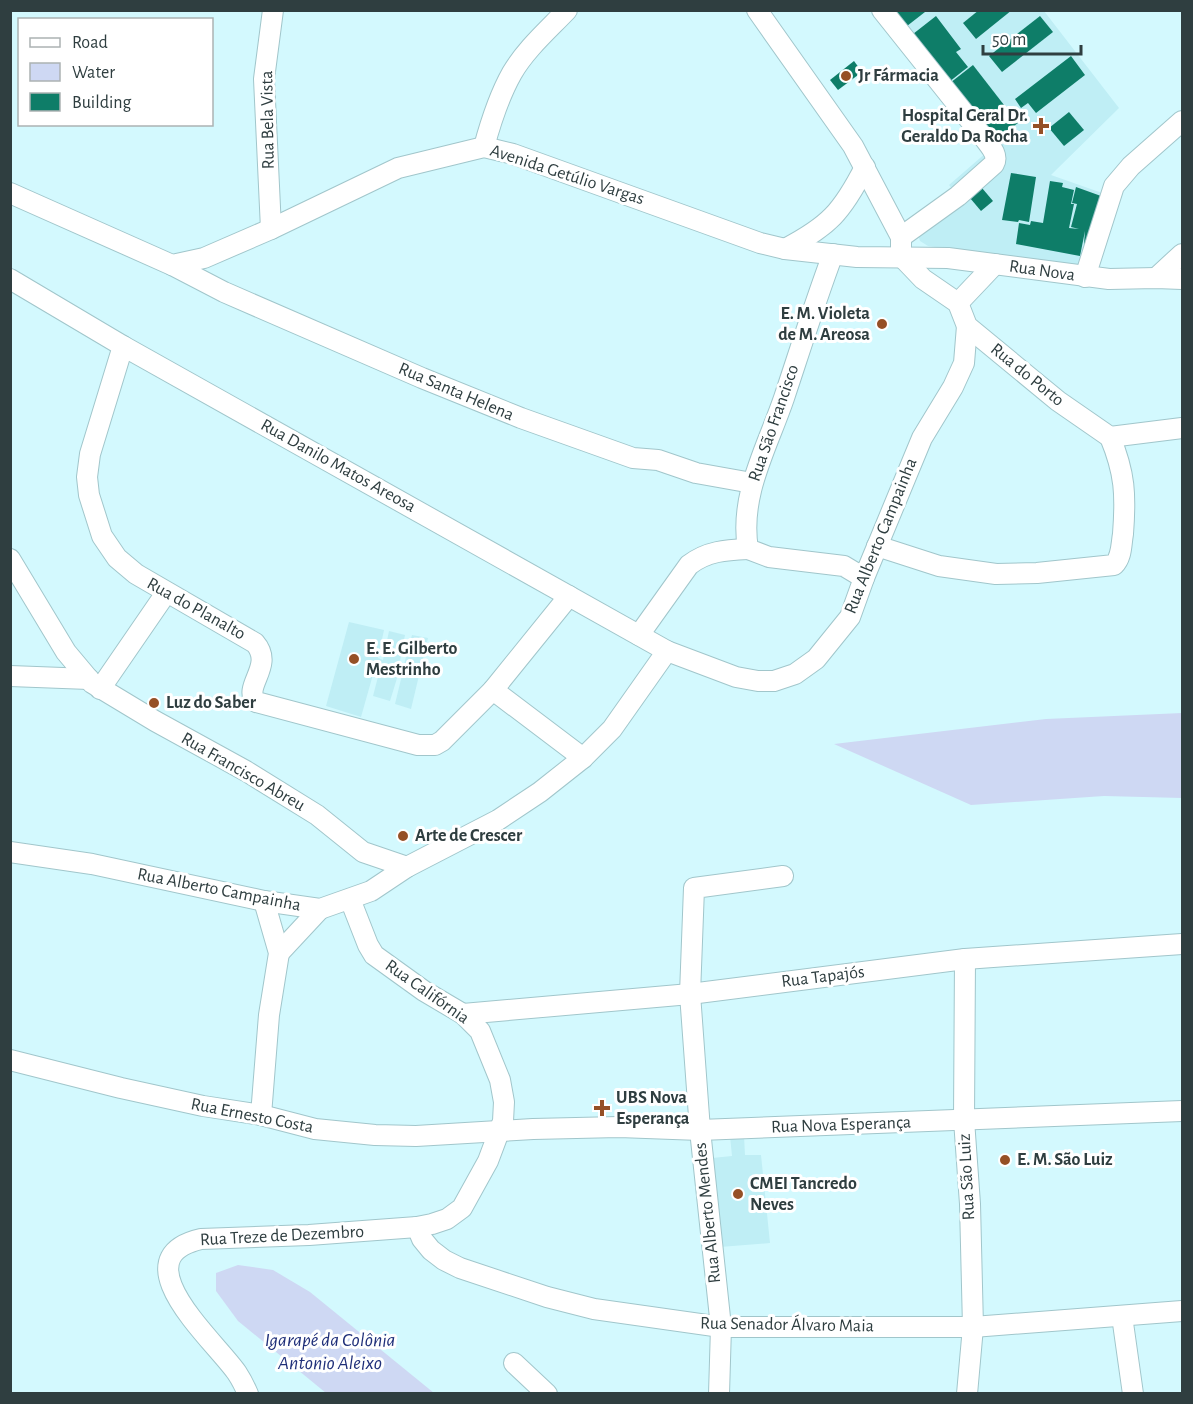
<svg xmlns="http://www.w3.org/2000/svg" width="1193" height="1404" viewBox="0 0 1193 1404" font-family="'Alegreya Sans',sans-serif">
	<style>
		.built { fill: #bfeef5 }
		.water { fill: #ced8f3 }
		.building { fill: #0e7d68 }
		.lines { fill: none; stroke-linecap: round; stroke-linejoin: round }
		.minor-casing { stroke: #a1c6cb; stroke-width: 22 }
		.minor { stroke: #fff; stroke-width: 20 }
		.poi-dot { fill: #955026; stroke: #fff; stroke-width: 2 }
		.labels { text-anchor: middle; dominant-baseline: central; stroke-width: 6; stroke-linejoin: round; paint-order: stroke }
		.poi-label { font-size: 18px; font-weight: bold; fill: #2f3e40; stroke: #fff; text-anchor: start }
		.street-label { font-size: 18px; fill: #2f3e40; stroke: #fff }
		.water-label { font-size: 20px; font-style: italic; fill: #1f2f79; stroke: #fff }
	</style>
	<rect width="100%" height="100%" fill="#d3f9fe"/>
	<g class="built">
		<polygon points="890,11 1044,11 1119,108 1051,175 1105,194 1080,266 1074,267 928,246 920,241 918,235 960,199 949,185 995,145"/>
		<polygon points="349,622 384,630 378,658 383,660 389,631 405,635 399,666 403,668 412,635 428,638 411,709 395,704 402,675 398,675 390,701 373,696 379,673 374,671 361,717 326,706"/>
		<polygon points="730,1136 744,1136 745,1155 761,1155 770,1243 720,1247 712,1158 732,1156"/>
	</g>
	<g class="water">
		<polygon points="1182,713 1182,798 1104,796 971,805 834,744 1046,719"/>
		<polygon points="238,1265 273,1270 310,1292 434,1393 326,1393 238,1321 216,1291 216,1273"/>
	</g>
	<g class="building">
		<polygon points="895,10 925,10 925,12 907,26"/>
		<polygon points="979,10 1012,10 976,39 963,23"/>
		<polygon points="936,16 961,49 956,52 968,67 949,82 913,34"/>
		<polygon points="1040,16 1053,32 1002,72 989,56"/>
		<polygon points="1071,56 1085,75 1036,113 1028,103 1021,108 1015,99"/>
		<polygon points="854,61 862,72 838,90 830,80"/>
		<polygon points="973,65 1018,123 995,140 950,83"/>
		<polygon points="1069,112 1084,130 1064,146 1049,128"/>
		<polygon points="1011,173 1036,177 1029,222 1019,220 1018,222 1002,220"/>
		<polygon points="971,175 993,201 981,211 959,185"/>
		<polygon points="1050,181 1063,183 1062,187 1074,190 1071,204 1074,204 1069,228 1079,229 1071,227 1077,204 1072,203 1076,187 1101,196 1088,245 1084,244 1085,231 1080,256 1016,244 1019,223 1030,225 1031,221 1043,223"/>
	</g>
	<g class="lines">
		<g class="minor-casing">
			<g id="minor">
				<polyline points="757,10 853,146 901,237 901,250"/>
				<path d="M882,10L984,138C990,146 999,155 994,164L958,196L901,237"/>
				<path d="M484,147C491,121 499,96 512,73C526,49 548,30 567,10"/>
				<polyline points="10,193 172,265 204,258 271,229 398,168 484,147 513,154 760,243 785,249 857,257 948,258 1109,279 1156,278 1182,279"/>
				<polyline points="271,229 264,79 273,10"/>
				<path d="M785,249C829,226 842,212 865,167"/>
				<path d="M833,254C815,302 800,350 784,398C767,448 739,495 748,549L769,557L844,566L864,578"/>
				<polyline points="901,256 923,279 958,303 967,326 1058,401 1110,437 1182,428"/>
				<polyline points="172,265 224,292 422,378 521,418 633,458 658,460 696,473 752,483"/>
				<polyline points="1085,277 1114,186 1131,166 1182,121"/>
				<polyline points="1156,278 1182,254"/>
				<polyline points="10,279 123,346 667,651"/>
				<polyline points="958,303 995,264"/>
				<path d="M123,346L90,454L87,477L89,495L102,536L117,558L136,574L255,643C275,666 242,686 256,702L418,745H435L442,741L493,690L569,596"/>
				<path d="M877,546L939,566L996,574L1037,573L1114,565C1122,557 1121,545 1123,534C1126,495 1125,473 1110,437"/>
				<polyline points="10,559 66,652 92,683 155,721 246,771 317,815 363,852 407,867"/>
				<path d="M639,635L689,565C707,551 726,550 748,549"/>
				<polyline points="10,676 89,679"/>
				<polyline points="100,689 166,593"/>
				<polyline points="493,690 583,758"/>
				<polyline points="10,852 92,864 264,901 320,909 371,891 407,867 498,820 540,792 583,758 612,729 667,651 736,677 758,681 774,681 795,674 816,659 850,617 864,578 922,438 953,387 964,363 967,326"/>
				<polyline points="279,953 320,909"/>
				<polyline points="965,959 964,1120 970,1204 973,1327 967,1394"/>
				<polyline points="463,1014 690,994 965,959 1182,944"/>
				<polyline points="10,1060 121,1088 203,1106 261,1115 315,1129 375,1135 416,1136 533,1129 619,1127 700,1130 1182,1111"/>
				<polyline points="261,1115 269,1015 279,953 264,901"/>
				<polyline points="417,1227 422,1239 431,1250 444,1260 460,1268 547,1297 594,1309 721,1327 973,1327 1182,1311"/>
				<polyline points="1122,1316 1133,1394"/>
				<polyline points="514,1363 547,1394"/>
				<path d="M248,1394C245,1387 241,1379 237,1373C216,1342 118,1258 201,1239L309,1235L417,1227L432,1224L447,1219L462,1208L488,1161L503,1121L504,1102L500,1080L480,1031L463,1014L424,991L374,955L368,945L350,899"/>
				<polyline points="719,1394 721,1327 700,1130 690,994 694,888 783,876"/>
			</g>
		</g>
		<use href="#minor" class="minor"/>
	</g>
	<g class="poi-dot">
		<circle cx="846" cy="76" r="6"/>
		<path d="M1038 117h6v6h6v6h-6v6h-6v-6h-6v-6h6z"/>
		<circle cx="882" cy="324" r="6"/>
		<circle cx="354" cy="659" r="6"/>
		<circle cx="154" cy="703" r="6"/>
		<circle cx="403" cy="836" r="6"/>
		<path d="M599 1099h6v6h6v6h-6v6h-6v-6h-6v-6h6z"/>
		<circle cx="1005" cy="1160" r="6"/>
		<circle cx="738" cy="1194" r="6"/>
	</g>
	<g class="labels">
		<g class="poi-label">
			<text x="858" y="76">Jr Fármacia</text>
			<text x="1028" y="116" text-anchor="end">Hospital Geral Dr.<tspan x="1028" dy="21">Geraldo Da Rocha</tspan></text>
			<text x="870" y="314" text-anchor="end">E. M. Violeta<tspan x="870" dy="21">de M. Areosa</tspan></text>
			<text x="366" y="649">E. E. Gilberto<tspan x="366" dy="21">Mestrinho</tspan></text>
			<text x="166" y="703">Luz do Saber</text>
			<text x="415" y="836">Arte de Crescer</text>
			<text x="616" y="1098">UBS Nova<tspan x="616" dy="21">Esperança</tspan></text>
			<text x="1017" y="1160">E. M. São Luiz</text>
			<text x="750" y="1184">CMEI Tancredo<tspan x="750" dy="21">Neves</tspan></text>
		</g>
		<g class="street-label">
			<text transform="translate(268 120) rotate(-91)">Rua Bela Vista</text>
			<text transform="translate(567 175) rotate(18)">Avenida Getúlio Vargas</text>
			<text transform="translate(1042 271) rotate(8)">Rua Nova</text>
			<text transform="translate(1027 375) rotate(39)">Rua do Porto</text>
			<text transform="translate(456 392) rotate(23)">Rua Santa Helena</text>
			<text transform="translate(774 423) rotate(-71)">Rua São Francisco</text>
			<text transform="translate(338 466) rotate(29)">Rua Danilo Matos Areosa</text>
			<text transform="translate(881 536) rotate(-68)">Rua Alberto Campainha</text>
			<text transform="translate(196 609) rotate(29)">Rua do Planalto</text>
			<text transform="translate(243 772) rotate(30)">Rua Francisco Abreu</text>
			<text transform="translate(219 890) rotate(11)">Rua Alberto Campainha</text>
			<text transform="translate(823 977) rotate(-7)">Rua Tapajós</text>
			<text transform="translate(427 992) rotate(35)">Rua Califórnia</text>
			<text transform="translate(252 1116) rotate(11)">Rua Ernesto Costa</text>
			<text transform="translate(841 1125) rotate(-2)">Rua Nova Esperança</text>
			<text transform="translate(967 1177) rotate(-93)">Rua São Luiz</text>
			<text transform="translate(708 1213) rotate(-96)">Rua Alberto Mendes</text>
			<text transform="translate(282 1236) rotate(-3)">Rua Treze de Dezembro</text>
			<text transform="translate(787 1325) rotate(1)">Rua Senador Álvaro Maia</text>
		</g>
		<g class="water-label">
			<text x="330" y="1340">Igarapé da Colônia<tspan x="330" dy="23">Antonio Aleixo</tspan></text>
		</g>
	</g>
	<rect width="1193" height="1404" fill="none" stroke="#2f3e40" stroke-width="24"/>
	<rect x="18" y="18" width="195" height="108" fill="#ffffff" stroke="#acb2b3" stroke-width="1.5"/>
	<rect x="30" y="38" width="30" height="9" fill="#ffffff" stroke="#acb2b3" stroke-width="1.5"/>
	<text x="72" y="48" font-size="18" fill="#2f3e40">Road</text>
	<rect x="30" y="63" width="30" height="18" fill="#ced8f3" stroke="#acb2b3" stroke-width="1.5"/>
	<text x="72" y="78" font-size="18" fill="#2f3e40">Water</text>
	<rect x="30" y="93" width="30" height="18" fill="#0e7d68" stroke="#acb2b3" stroke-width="1.5"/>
	<text x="72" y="108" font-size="18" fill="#2f3e40">Building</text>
	<path d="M983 45v9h98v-9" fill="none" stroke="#2f3e40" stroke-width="3"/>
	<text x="992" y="45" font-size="18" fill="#2f3e40" stroke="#ffffff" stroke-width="4.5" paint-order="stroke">50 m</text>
</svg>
